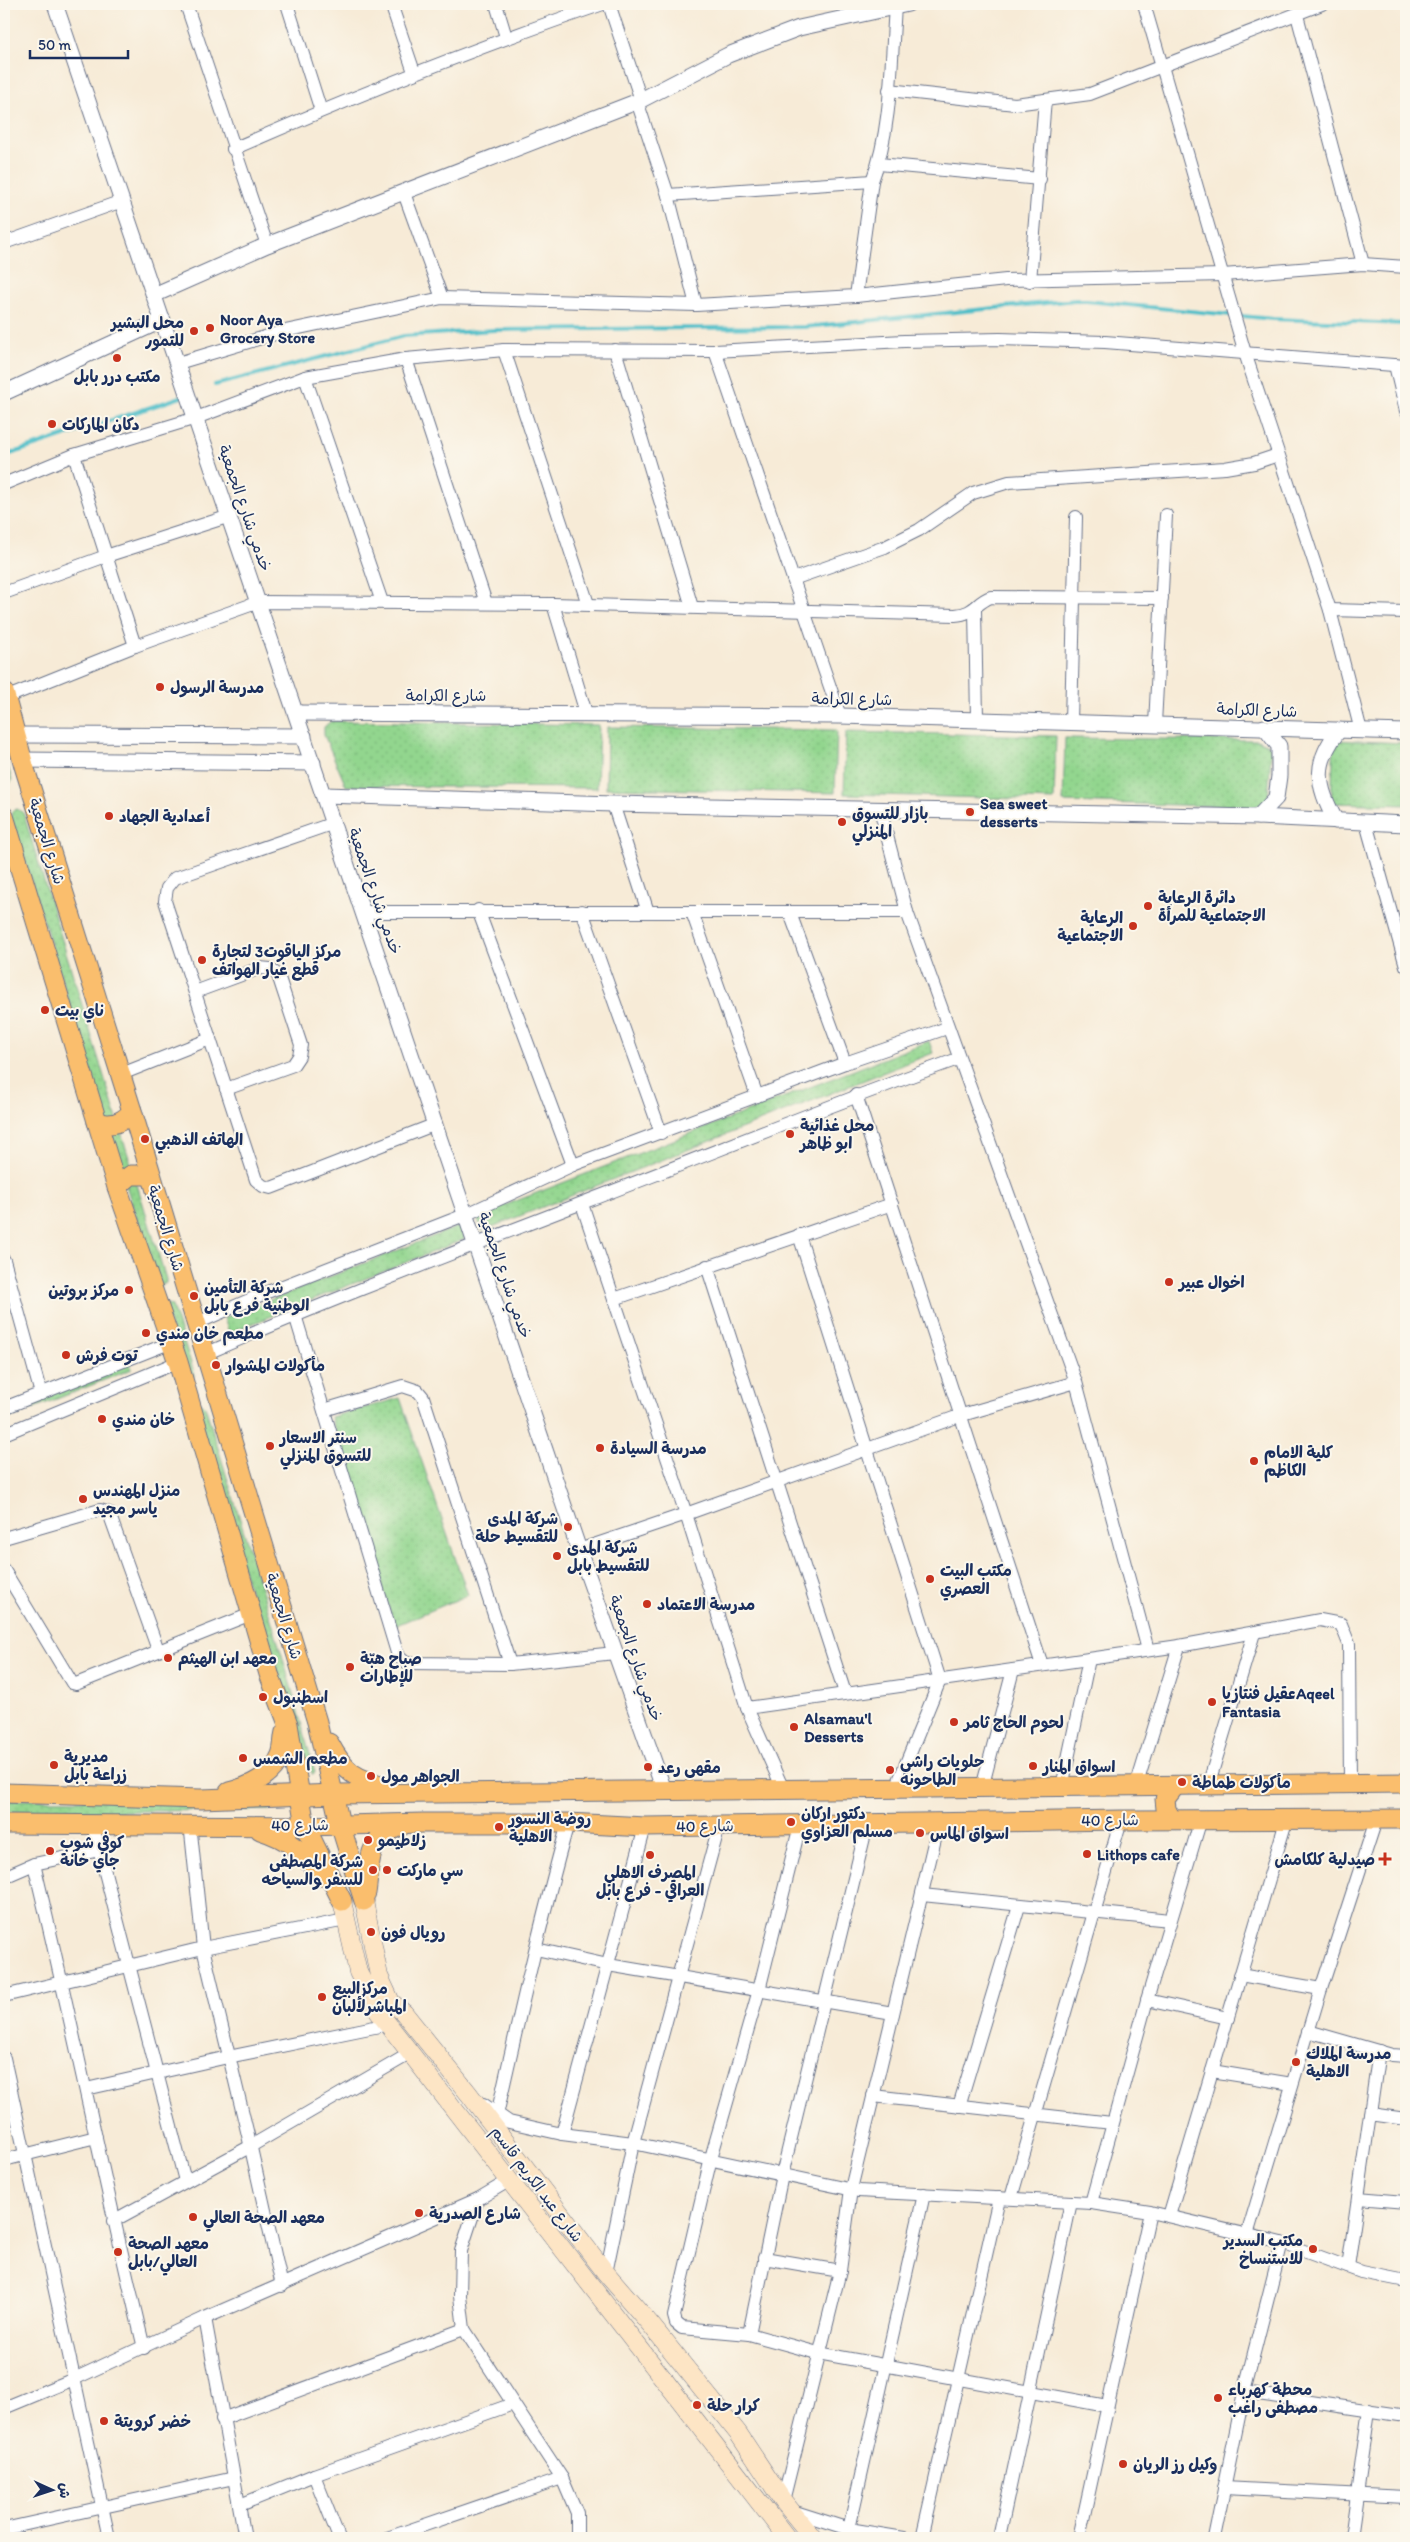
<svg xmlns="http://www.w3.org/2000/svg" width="1410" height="2542" viewBox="0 0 1410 2542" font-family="Itim,'Playpen Sans Arabic',sans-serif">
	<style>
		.grass { fill: url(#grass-dots); stroke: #568276 }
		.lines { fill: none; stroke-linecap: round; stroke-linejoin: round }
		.stream { stroke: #51bfc9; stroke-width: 4 }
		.minor-casing { stroke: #687188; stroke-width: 14 }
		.tertiary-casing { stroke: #687188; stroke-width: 17 }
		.secondary-casing { stroke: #687188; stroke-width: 19 }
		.primary-casing { stroke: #687188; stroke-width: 21 }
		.minor { stroke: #fff; stroke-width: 12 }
		.tertiary { stroke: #fff; stroke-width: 15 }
		.secondary { stroke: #fde5c5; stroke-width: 18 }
		.primary { stroke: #fabe6d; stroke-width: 19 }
		.poi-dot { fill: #c8321e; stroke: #fbf7ec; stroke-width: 2 }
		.labels { text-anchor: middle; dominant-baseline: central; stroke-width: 4; stroke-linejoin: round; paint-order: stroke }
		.poi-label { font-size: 16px; font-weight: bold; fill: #1b2f5e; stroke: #fbf7ec; text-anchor: start }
		.street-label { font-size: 16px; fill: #1b2f5e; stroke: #fbf7ec }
	</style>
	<defs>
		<pattern id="grass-dots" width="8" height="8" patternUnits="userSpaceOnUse" patternTransform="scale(1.25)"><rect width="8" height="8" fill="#92d68e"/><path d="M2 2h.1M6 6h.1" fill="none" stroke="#7db87d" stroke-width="1.8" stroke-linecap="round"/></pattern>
	</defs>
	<rect width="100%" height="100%" fill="#fbf7ec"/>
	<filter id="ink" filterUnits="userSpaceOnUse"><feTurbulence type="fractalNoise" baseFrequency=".02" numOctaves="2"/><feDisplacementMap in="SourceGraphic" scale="10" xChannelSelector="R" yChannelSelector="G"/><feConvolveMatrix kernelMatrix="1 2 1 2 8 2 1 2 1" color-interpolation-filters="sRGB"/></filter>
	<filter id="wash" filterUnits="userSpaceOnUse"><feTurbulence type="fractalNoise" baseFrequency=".0096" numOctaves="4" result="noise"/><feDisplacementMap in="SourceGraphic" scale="20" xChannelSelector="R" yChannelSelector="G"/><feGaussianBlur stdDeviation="1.12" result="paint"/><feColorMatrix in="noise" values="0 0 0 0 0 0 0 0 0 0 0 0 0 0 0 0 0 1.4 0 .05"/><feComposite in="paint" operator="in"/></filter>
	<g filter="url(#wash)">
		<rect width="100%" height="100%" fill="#f7ebd7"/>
		<g class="grass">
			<polygon points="331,721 599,725 597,788 346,786 324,735 324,727"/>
			<polygon points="607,727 837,730 835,793 606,788"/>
			<polygon points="846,732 1056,736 1054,800 844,794"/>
			<polygon points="1065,738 1257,740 1270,745 1271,752 1268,800 1262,804 1253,807 1063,802"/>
			<polygon points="1334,740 1406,743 1406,805 1331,803"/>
			<polygon points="4,752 12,780 9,785 4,784"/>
			<polygon points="17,809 23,812 166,1279 166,1283 158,1288 11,816 12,811"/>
			<polygon points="929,1041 933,1053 482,1231 477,1216"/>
			<polygon points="460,1226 465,1239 229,1333 224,1318"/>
			<polygon points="168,1304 172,1306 195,1375 190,1381 163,1306"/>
			<polygon points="128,1357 132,1369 4,1420 4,1408"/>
			<polygon points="400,1398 468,1595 394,1626 331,1417"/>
			<polygon points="201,1403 205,1406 282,1655 315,1772 313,1775 288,1724 195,1404"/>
			<polygon points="270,1799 270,1810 4,1812 4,1800"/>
		</g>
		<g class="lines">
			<g class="stream">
				<polyline points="215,385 404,336 494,330 805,327 1076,300 1273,319 1406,324"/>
				<polyline points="4,456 184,396"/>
			</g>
		</g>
	</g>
	<g filter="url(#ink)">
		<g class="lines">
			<g class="minor-casing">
				<g id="minor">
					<polyline points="186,4 267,245"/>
					<polyline points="287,4 321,111"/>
					<polyline points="391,4 414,72"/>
					<polyline points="496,4 506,37"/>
					<polyline points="609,4 641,100"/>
					<polyline points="1144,4 1245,353 1330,610 1361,731"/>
					<polyline points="1297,15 1363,264"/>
					<polyline points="889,90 1015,104 1090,94 1322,4"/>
					<polyline points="637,101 668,195 696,305"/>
					<path d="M233,149C355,96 477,47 603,4"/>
					<polyline points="879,164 1040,179"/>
					<polyline points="404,193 442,298"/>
					<polyline points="668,195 872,181"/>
					<polyline points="4,243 122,201"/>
					<polyline points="1030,281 1045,100"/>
					<path d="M856,296L872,181C892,129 891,62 895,6"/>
					<polyline points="504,350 588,604"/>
					<polyline points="615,350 692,607"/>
					<polyline points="715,351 840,716"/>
					<polyline points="406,359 486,603"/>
					<polyline points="178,363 285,331 442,298 696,305 856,296 1006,280 1223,275 1363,264 1406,267"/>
					<polyline points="1395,365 1406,411"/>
					<polyline points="305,377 382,602"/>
					<polyline points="74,455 135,646"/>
					<polyline points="4,484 74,455 196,418 305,377 406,359 504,350 715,351 904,341 1000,339 1105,342 1406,366"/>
					<polyline points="793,579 885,547 919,530 973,493 1009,482 1225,468 1254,463 1278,455"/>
					<polyline points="4,593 106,556 230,516"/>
					<polyline points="553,604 586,713"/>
					<polyline points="975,609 977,719"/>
					<polyline points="1330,610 1406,612"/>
					<path d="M5,698L135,646L259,602L553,604L955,615C975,614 976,602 991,597L1162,598"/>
					<polyline points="1071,722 1076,517"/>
					<polyline points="1155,724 1166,515"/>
					<polyline points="613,804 648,912"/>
					<polyline points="880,809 907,912 1076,1382 1148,1650"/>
					<polyline points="334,823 175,878 167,888 165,901 256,1180 263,1186 271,1188 436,1124"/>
					<polyline points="1366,823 1406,966"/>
					<polyline points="478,910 573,1165"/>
					<polyline points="582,911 661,1133"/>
					<polyline points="364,912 907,912"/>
					<polyline points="692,912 757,1096"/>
					<polyline points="790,913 845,1063"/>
					<polyline points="195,992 260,968 270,969 278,975 301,1045 299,1056 293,1065 226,1089"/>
					<polyline points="119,1075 210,1039"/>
					<polyline points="856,1095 1042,1665"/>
					<polyline points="582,1204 686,1514 747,1708 783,1789"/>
					<polyline points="799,1235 940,1680 896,1788"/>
					<polyline points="4,1260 41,1394"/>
					<polyline points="707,1266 845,1693"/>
					<polyline points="614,1299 892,1204"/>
					<polyline points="295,1315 398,1656 406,1663 510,1664 615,1653"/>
					<polyline points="195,1324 265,1293 467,1214 573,1165 845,1063 947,1028"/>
					<path d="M205,1354C329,1300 456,1252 582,1203C708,1155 831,1104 958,1059"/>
					<polyline points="4,1408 172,1342"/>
					<polyline points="324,1410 403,1386 418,1391 423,1397 510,1664"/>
					<polyline points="4,1434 178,1362"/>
					<polyline points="4,1538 100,1510 109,1513 158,1650"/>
					<polyline points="579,1550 686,1514 962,1415 1076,1382"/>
					<polyline points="4,1570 72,1683 76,1684 251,1614"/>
					<polyline points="747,1708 1179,1646 1320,1620 1341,1624 1349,1644 1350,1784"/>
					<polyline points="1208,1786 1254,1633"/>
					<polyline points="1062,1787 1089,1659"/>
					<polyline points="1136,1787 1179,1646"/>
					<polyline points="982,1788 1013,1670"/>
					<polyline points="190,1823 203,1948 248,2135 282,2286"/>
					<polyline points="800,1825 759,1990 711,2158 674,2316 676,2323 682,2328 749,2334 818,2353 1107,2406"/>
					<polyline points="93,1826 185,2181"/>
					<path d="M34,1864C73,2025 105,2187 144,2348"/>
					<polyline points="4,1877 34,1864 100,1850"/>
					<polyline points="922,1895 1170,1920"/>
					<polyline points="536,1949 608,1965 893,2013"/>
					<polyline points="1240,1975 1321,1989"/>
					<polyline points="4,1996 203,1948 346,1920"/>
					<polyline points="1147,2000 1228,2018"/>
					<polyline points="1308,2031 1392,2055 1406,2056"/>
					<polyline points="4,2058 109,2538"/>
					<polyline points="1212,2071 1292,2084"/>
					<polyline points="86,2089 228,2057 389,2024"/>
					<polyline points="873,2096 1112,2123"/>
					<polyline points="483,2104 509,2122 562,2134 633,2143 858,2191 1091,2203 1150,2212 1282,2243 1361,2272 1406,2281"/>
					<polyline points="959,2106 1019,1906"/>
					<polyline points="1370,2114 1406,2119"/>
					<path d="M497,2115C519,2017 541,1920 568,1823"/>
					<polyline points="562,2134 645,1827"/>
					<polyline points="4,2160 96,2137"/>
					<polyline points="1011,2198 1121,1820"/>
					<polyline points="1358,2198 1406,2202"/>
					<polyline points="478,2199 461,2251 460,2296 464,2329 562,2478 577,2513 577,2538"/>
					<polyline points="1091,2203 1147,2000 1201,1819"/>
					<polyline points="1169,2216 1287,1818"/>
					<polyline points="113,2221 251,2146 411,2053"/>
					<polyline points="1247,2235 1321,1989 1376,1820"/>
					<polyline points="764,2258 840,2271"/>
					<polyline points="1348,2267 1379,2051"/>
					<polyline points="606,2273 633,2143 719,1826"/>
					<polyline points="205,2318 245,2538"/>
					<polyline points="749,2334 782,2175 867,1825"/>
					<polyline points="1244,2392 1406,2416"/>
					<polyline points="4,2408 74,2379 205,2318 478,2199 510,2180"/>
					<polyline points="222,2419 464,2329"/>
					<polyline points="314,2475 339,2538"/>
					<polyline points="1224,2488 1406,2497"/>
					<polyline points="783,2501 840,2271 851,2189 939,1822"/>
					<polyline points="240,2505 314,2475 513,2404"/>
					<polyline points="792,2511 849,2529 904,2538"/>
					<polyline points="4,2529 234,2478"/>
					<polyline points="849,2529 924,2194"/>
					<polyline points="387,2538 562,2478"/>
					<polyline points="922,2538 999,2198"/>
					<polyline points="999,2538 1071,2202"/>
					<polyline points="1079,2538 1150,2212"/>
					<polyline points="1214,2538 1244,2392 1282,2243"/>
					<polyline points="1351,2538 1369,2410"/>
				</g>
			</g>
			<g class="tertiary-casing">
				<g id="tertiary">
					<polyline points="55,4 579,1550 664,1790"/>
					<polyline points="154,295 267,245 641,100 728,55 799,28 908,4"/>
					<polyline points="4,393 163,320"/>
					<polyline points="296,713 840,716 1406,732"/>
					<polyline points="16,735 304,736"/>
					<polyline points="22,760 313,763"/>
					<polyline points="324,795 613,804 1258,817 1406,824"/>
					<polyline points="1258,817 1276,798 1279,776 1279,746 1264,727"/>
					<path d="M1336,821C1316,786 1313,763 1339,730"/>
				</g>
			</g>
			<g class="secondary-casing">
				<g id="secondary">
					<polyline points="342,1901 358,1972 377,2010 787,2538"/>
					<polyline points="364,1901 379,1976 391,2002 404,2013 469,2094 606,2273 651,2325 738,2433 783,2501 813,2538"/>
				</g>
			</g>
			<g class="primary-casing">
				<g id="primary">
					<polyline points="4,692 24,766 132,1111 317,1722 340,1824 364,1901"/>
					<polyline points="4,816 117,1187 178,1362 269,1674 288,1724 305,1826 342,1901"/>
					<path d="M97,1122C111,1127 123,1123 132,1111"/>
					<polyline points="117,1187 131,1175 150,1175"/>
					<path d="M329,1743C345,1773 355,1779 388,1787"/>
					<path d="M229,1792C249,1787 273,1776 281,1755C284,1747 283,1739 285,1732"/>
					<polyline points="4,1793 201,1799 335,1794 1406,1783"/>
					<polyline points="1171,1819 1166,1809 1165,1799 1175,1786"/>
					<polyline points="4,1824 305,1826 423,1823 568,1823 645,1827 1121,1820 1406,1819"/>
					<path d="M260,1830C288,1839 304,1851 319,1876"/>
					<path d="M366,1893C371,1861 365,1838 403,1825"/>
				</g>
			</g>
			<use href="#minor" class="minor"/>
			<use href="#tertiary" class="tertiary"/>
			<use href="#secondary" class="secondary"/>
			<use href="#primary" class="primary"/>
		</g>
	</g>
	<g class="poi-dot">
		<circle cx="210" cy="328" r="5"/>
		<circle cx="194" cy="331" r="5"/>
		<circle cx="117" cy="358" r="5"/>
		<circle cx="52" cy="424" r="5"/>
		<circle cx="160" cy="687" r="5"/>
		<circle cx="970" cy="812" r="5"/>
		<circle cx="109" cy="816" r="5"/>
		<circle cx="842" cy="822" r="5"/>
		<circle cx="1148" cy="906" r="5"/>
		<circle cx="1133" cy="926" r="5"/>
		<circle cx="202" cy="960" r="5"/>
		<circle cx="45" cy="1010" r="5"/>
		<circle cx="790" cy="1134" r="5"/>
		<circle cx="145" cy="1139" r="5"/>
		<circle cx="1169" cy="1282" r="5"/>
		<circle cx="129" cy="1290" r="5"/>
		<circle cx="194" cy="1296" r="5"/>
		<circle cx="146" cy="1333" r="5"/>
		<circle cx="66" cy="1355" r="5"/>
		<circle cx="216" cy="1365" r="5"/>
		<circle cx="102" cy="1419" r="5"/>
		<circle cx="270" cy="1446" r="5"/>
		<circle cx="600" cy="1448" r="5"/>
		<circle cx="1254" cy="1461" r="5"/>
		<circle cx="83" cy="1499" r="5"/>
		<circle cx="568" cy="1527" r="5"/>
		<circle cx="557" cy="1556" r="5"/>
		<circle cx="930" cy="1579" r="5"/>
		<circle cx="647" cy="1604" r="5"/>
		<circle cx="168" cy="1658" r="5"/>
		<circle cx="350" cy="1667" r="5"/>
		<circle cx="263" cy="1697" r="5"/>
		<circle cx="1212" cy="1702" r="5"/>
		<circle cx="954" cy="1722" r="5"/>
		<circle cx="794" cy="1727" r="5"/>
		<circle cx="243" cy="1758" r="5"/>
		<circle cx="54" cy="1765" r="5"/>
		<circle cx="1033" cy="1766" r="5"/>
		<circle cx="648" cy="1767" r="5"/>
		<circle cx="890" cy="1770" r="5"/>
		<circle cx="371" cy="1776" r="5"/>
		<circle cx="1182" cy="1782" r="5"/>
		<circle cx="791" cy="1822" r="5"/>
		<circle cx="499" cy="1827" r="5"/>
		<circle cx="920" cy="1833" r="5"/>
		<circle cx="368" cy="1840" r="5"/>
		<circle cx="50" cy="1851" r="5"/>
		<circle cx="1087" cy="1854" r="5"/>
		<circle cx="650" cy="1855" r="5"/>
		<path d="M1382.5 1851.5h5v5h5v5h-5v5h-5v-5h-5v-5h5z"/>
		<circle cx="373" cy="1870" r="5"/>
		<circle cx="387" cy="1870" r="5"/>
		<circle cx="371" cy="1932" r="5"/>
		<circle cx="322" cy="1997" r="5"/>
		<circle cx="1296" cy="2062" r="5"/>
		<circle cx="419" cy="2213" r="5"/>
		<circle cx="193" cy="2217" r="5"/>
		<circle cx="1313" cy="2249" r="5"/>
		<circle cx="118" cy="2252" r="5"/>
		<circle cx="1218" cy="2398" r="5"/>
		<circle cx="697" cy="2405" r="5"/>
		<circle cx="104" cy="2421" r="5"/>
		<circle cx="1123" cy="2464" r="5"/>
	</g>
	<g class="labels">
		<g class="poi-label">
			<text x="220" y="319">Noor Aya<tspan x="220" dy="18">Grocery Store</tspan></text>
			<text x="184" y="322" text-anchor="end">محل البشير<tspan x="184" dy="18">للتمور</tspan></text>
			<text x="117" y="376" text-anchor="middle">مكتب درر بابل</text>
			<text x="62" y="424">دكان الماركات</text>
			<text x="170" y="687">مدرسة الرسول</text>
			<text x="980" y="803">Sea sweet<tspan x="980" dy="18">desserts</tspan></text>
			<text x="852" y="813">بازار للتسوق<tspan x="852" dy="18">المنزلي</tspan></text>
			<text x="119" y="816">أعدادية الجهاد</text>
			<text x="1158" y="897">دائرة الرعاية<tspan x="1158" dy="18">الاجتماعية للمرأة</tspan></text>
			<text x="1123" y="917" text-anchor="end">الرعاية<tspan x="1123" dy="18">الاجتماعية</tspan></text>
			<text x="212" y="951">مركز الياقوت3 لتجارة<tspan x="212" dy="18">قطع غيار الهواتف</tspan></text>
			<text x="55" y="1010">ناي بيت</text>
			<text x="800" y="1125">محل غذائية<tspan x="800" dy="18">ابو ظاهر</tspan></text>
			<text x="155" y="1139">الهاتف الذهبي</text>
			<text x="1179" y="1282">اخوال عبير</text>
			<text x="204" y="1287">شركة التأمين<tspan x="204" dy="18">الوطنية فرع بابل</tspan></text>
			<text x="119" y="1290" text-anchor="end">مركز بروتين</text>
			<text x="156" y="1333">مطعم خان مندي</text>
			<text x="76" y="1355">توت فرش</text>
			<text x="226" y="1365">مأكولات المشوار</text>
			<text x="112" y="1419">خان مندي</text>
			<text x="280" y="1437">سنتر الاسعار<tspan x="280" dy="18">للتسوق المنزلي</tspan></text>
			<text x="610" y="1448">مدرسة السيادة</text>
			<text x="1264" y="1452">كلية الامام<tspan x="1264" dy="18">الكاظم</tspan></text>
			<text x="93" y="1490">منزل المهندس<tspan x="93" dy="18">ياسر مجيد</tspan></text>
			<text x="558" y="1518" text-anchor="end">شركة المدى<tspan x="558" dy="18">للتقسيط حلة</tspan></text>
			<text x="567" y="1547">شركة المدى<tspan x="567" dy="18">للتقسيط بابل</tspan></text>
			<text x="940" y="1570">مكتب البيت<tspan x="940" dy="18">العصري</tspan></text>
			<text x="657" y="1604">مدرسة الاعتماد</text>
			<text x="178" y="1658">معهد ابن الهيثم</text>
			<text x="360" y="1658">صباح هبّة<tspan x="360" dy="18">للإطارات</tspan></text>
			<text x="1222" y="1693">عقيل فنتازياAqeel<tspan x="1222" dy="18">Fantasia</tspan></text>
			<text x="273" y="1697">اسطنبول</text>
			<text x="804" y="1718">Alsamau'l<tspan x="804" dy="18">Desserts</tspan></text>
			<text x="964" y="1722">لحوم الحاج ثامر</text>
			<text x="64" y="1756">مديرية<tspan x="64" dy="18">زراعة بابل</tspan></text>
			<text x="253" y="1758">مطعم الشمس</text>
			<text x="900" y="1761">حلويات راشي<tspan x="900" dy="18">الطاحونه</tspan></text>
			<text x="1043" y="1766">اسواق المنار</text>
			<text x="658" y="1767">مقهى رعد</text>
			<text x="381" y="1776">الجواهر مول</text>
			<text x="1192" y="1782">مأكولات طماطة</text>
			<text x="801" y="1813">دكتور اركان<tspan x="801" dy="18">مسلم العزاوي</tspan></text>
			<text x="509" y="1818">روضة النسور<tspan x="509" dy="18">الاهلية</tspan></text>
			<text x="930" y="1833">اسواق الماس</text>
			<text x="378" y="1840">زلاطيمو</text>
			<text x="60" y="1842">كوفي شوب<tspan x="60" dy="18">جاي خانة</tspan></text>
			<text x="1097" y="1854">Lithops cafe</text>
			<text x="1375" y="1859" text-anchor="end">صيدلية كلكامش</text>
			<text x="363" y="1861" text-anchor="end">شركة المصطفى<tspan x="363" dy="18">للسفر والسياحه</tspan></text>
			<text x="397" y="1870">سي ماركت</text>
			<text x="650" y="1872" text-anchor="middle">المصرف الاهلي<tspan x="650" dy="18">العراقي - فرع بابل</tspan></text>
			<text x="381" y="1932">رويال فون</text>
			<text x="332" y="1988">مركزالبيع<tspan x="332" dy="18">المباشرلألبان</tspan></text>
			<text x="1306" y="2053">مدرسة الملاك<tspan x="1306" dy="18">الاهلية</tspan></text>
			<text x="429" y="2213">شارع الصدرية</text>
			<text x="203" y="2217">معهد الصحة العالي</text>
			<text x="1303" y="2240" text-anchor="end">مكتب السدير<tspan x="1303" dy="18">للاستنساخ</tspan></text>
			<text x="128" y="2243">معهد الصحة<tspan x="128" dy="18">العالي/بابل</tspan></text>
			<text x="1228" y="2389">محطة كهرباء<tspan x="1228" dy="18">مصطفى راغب</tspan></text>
			<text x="707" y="2405">كرار حلة</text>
			<text x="114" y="2421">خضر كرويتة</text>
			<text x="1133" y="2464">وكيل رز الريان</text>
		</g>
		<g class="street-label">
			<text transform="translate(245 508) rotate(71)">خدمي شارع الجمعية</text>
			<text x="446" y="695">شارع الكرامة</text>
			<text transform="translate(852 699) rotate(1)">شارع الكرامة</text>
			<text transform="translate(1257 710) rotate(2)">شارع الكرامة</text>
			<text transform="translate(47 841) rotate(73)">شارع الجمعية</text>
			<text transform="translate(375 891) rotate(71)">خدمي شارع الجمعية</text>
			<text transform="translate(166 1228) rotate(73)">شارع الجمعية</text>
			<text transform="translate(505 1275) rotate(71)">خدمي شارع الجمعية</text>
			<text transform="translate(284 1616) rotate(73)">شارع الجمعية</text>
			<text transform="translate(636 1658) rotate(71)">خدمي شارع الجمعية</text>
			<text transform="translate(1110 1820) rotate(-1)">شارع 40</text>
			<text transform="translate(300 1825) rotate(-1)">شارع 40</text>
			<text transform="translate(705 1826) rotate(-1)">شارع 40</text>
			<text transform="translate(537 2184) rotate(53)">شارع عبد الكريم قاسم</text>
		</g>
	</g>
	<rect width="1410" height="2542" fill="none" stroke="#fbf7ec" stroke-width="20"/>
	<g transform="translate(52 2490) rotate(93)" stroke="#fbf7ec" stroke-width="4" paint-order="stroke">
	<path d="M0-4L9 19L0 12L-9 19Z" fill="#1b2f5e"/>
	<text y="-8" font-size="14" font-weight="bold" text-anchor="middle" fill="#1b2f5e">ش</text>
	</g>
	<path d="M30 50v8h98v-8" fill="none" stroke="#1b2f5e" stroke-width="2.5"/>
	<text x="38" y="50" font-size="15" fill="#1b2f5e" stroke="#fbf7ec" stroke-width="4" paint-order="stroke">50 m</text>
</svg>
